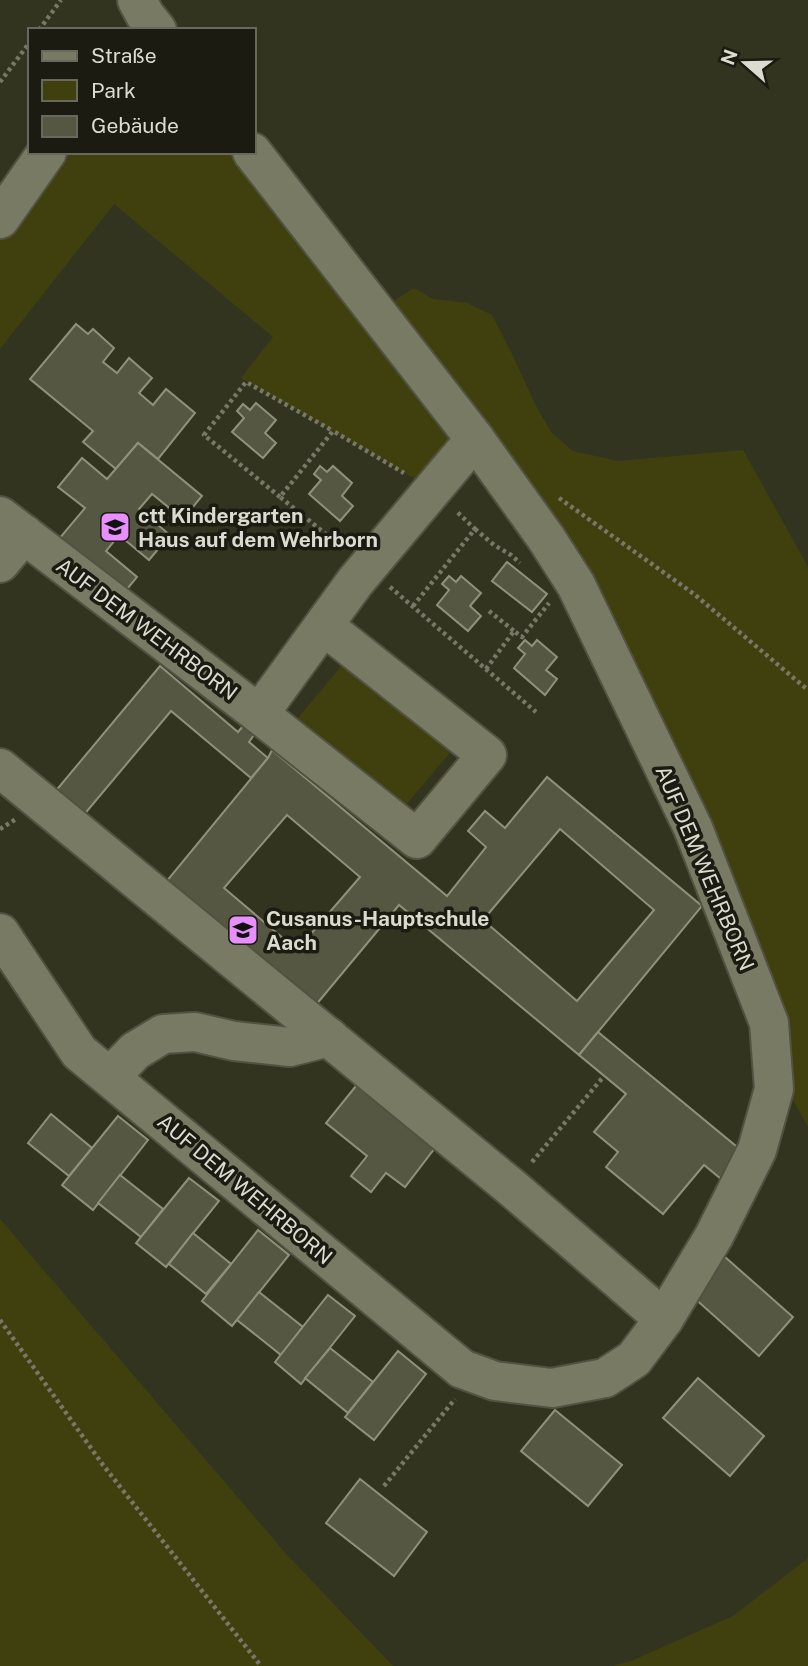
<svg xmlns="http://www.w3.org/2000/svg" width="808" height="1666" viewBox="0 0 808 1666" font-family="'Public Sans',sans-serif">
	<style>
		.green { fill: #40400f }
		.building { fill: #565742; stroke: #90917a; stroke-width: 2; fill-rule: evenodd }
		.lines { fill: none; stroke-linecap: round; stroke-linejoin: round }
		.minor-casing { stroke: #515241; stroke-width: 42 }
		.path { stroke: #777867; stroke-width: 4.5; stroke-dasharray: 3.5 3.5; stroke-linecap: butt }
		.minor { stroke: #797a64; stroke-width: 38 }
		.labels { text-anchor: middle; dominant-baseline: central; stroke-width: 7; stroke-linejoin: round; paint-order: stroke }
		.poi-label { font-size: 21px; font-weight: bold; fill: #dbdcd0; stroke: #1b1b12; text-anchor: start }
		.street-label { font-size: 21px; fill: #dbdcd0; stroke: #1b1b12 }
	</style>
	<rect width="100%" height="100%" fill="#333420"/>
	<g class="green">
		<polygon points="60,152 234,152 451,438 424,484 241,378 273,337 114,204 0,349 0,235"/>
		<polygon points="414,288 433,299 467,303 492,315 511,352 536,406 551,432 573,451 618,461 743,450 808,567 808,1127 775,1068 530,492 384,307"/>
		<polygon points="348,658 455,747 404,807 298,718"/>
		<polygon points="0,1219 287,1555 393,1666 0,1666"/>
		<polygon points="808,1556 808,1666 612,1666 631,1661 733,1616 807,1559"/>
	</g>
	<g class="building">
		<polygon points="76,324 88,334 93,329 114,348 103,362 117,373 129,358 152,378 139,393 153,405 166,389 195,413 158,459 138,443 116,469 83,442 93,431 30,379"/>
		<polygon points="256,403 276,420 265,433 276,443 263,458 232,432 244,418 237,411 243,404 250,410"/>
		<polygon points="138,443 202,496 183,519 152,494 139,509 170,535 149,560 119,535 106,551 137,577 119,599 53,546 85,508 58,487 82,458 107,479"/>
		<polygon points="320,466 327,472 333,466 352,483 342,496 353,506 340,521 309,494 321,480 314,474"/>
		<polygon points="507,562 547,594 532,612 492,581"/>
		<polygon points="449,576 456,582 461,576 481,593 470,606 481,616 468,631 437,605 449,590 442,584"/>
		<polygon points="525,640 532,646 537,640 557,657 546,670 557,679 545,695 514,668 525,654 518,648"/>
		<polygon points="160,666 238,732 243,726 254,735 249,742 268,758 251,778 171,711 77,823 49,799"/>
		<path d="M272,750L447,896L486,847L468,831L485,811L505,828L547,777L702,906L579,1055L399,905L310,1012L161,888L268,758ZM287,815L360,877L297,950L224,888ZM560,829L654,910L577,1001L483,920Z"/>
		<polygon points="598,1032 748,1156 726,1183 704,1165 663,1214 606,1167 618,1152 594,1132 626,1094 579,1055"/>
		<polygon points="360,1081 438,1144 405,1187 386,1173 371,1192 351,1176 367,1156 326,1123"/>
		<polygon points="51,1114 92,1148 69,1176 28,1143"/>
		<polygon points="118,1116 148,1140 93,1210 62,1185"/>
		<polygon points="120,1175 163,1209 141,1237 98,1203"/>
		<polygon points="189,1178 219,1201 166,1267 136,1243"/>
		<polygon points="258,1230 289,1255 232,1326 202,1301"/>
		<polygon points="193,1233 231,1264 206,1294 169,1264"/>
		<polygon points="725,1257 793,1317 759,1356 692,1296"/>
		<polygon points="259,1292 303,1327 281,1355 237,1320"/>
		<polygon points="328,1295 355,1316 301,1384 275,1362"/>
		<polygon points="330,1348 373,1382 348,1413 305,1378"/>
		<polygon points="398,1351 426,1374 374,1440 345,1417"/>
		<polygon points="698,1378 764,1436 730,1476 663,1418"/>
		<polygon points="555,1410 622,1465 588,1506 521,1451"/>
		<polygon points="360,1479 427,1532 394,1576 326,1523"/>
	</g>
	<g class="lines">
		<g class="minor-casing">
			<g id="minor">
				<polyline points="137,0 145,15 157,30"/>
				<polyline points="0,219 47,152"/>
				<polyline points="0,516 259,714 355,582 475,439 252,152"/>
				<polyline points="0,563 24,534"/>
				<polyline points="259,714 417,839 487,755 324,626"/>
				<polyline points="0,768 511,1187 664,1319"/>
				<polyline points="0,933 79,1052 462,1369 495,1381 552,1388 605,1378 634,1359 664,1319 714,1236 757,1150 774,1089 769,1023 693,828 576,585 546,538 475,439"/>
				<polyline points="110,1077 135,1051 163,1034 195,1032 234,1041 290,1047 329,1037"/>
			</g>
		</g>
		<g class="path">
			<polyline points="39,30 61,0"/>
			<polyline points="0,82 30,42"/>
			<polyline points="280,497 204,435 246,382 333,431"/>
			<polyline points="559,498 694,594 808,690"/>
			<polyline points="475,529 494,545 511,555 520,563"/>
			<polyline points="343,548 280,497 333,431 404,473"/>
			<polyline points="390,587 536,712"/>
			<polyline points="413,606 475,529 456,511"/>
			<polyline points="489,611 514,631"/>
			<polyline points="486,669 514,631 522,637 549,603"/>
			<polyline points="0,829 16,819"/>
			<polyline points="532,1162 604,1076"/>
			<polyline points="0,1320 103,1465 261,1666"/>
			<polyline points="384,1486 455,1399"/>
		</g>
		<use href="#minor" class="minor"/>
	</g>
	<defs>
		<g id="school-square" transform="scale(1.575)"><rect x="-9" y="-9" width="18" height="18" rx="4" fill="#e98efe" stroke="#1b1b12"/><path d="M0-5L7-2L0 1L-7-2ZM-4 1L0 2.5L4 1V4Q0 6-4 4Z" fill="#111"/></g>
	</defs>
	<g fill-rule="evenodd">
		<use href="#school-square" x="115" y="527"/>
		<use href="#school-square" x="243" y="930"/>
	</g>
	<g class="labels">
		<g class="poi-label">
			<text x="138" y="515">ctt Kindergarten<tspan x="138" dy="24">Haus auf dem Wehrborn</tspan></text>
			<text x="266" y="918">Cusanus-Hauptschule<tspan x="266" dy="24">Aach</tspan></text>
		</g>
		<g class="street-label">
			<text transform="translate(147 629) rotate(37)">AUF DEM WEHRBORN</text>
			<text transform="translate(705 868) rotate(67)">AUF DEM WEHRBORN</text>
			<text transform="translate(245 1189) rotate(40)">AUF DEM WEHRBORN</text>
		</g>
	</g>
	<rect x="28" y="28" width="228" height="126" fill="#1b1b12" stroke="#68685e" stroke-width="2"/>
	<rect x="42" y="51" width="35" height="10" fill="#797a64" stroke="#68685e" stroke-width="2"/>
	<text x="91" y="63" font-size="21" fill="#dbdcd0">Straße</text>
	<rect x="42" y="80" width="35" height="21" fill="#40400f" stroke="#68685e" stroke-width="2"/>
	<text x="91" y="98" font-size="21" fill="#dbdcd0">Park</text>
	<rect x="42" y="116" width="35" height="21" fill="#565742" stroke="#68685e" stroke-width="2"/>
	<text x="91" y="133" font-size="21" fill="#dbdcd0">Gebäude</text>
	<g transform="translate(745 63) rotate(290)" stroke="#1b1b12" stroke-width="5" paint-order="stroke">
	<path d="M0-5L12 26L0 18L-12 26Z" fill="#dbdcd0"/>
	<text y="-10" font-size="19" font-weight="bold" text-anchor="middle" fill="#dbdcd0">N</text>
	</g>
</svg>
